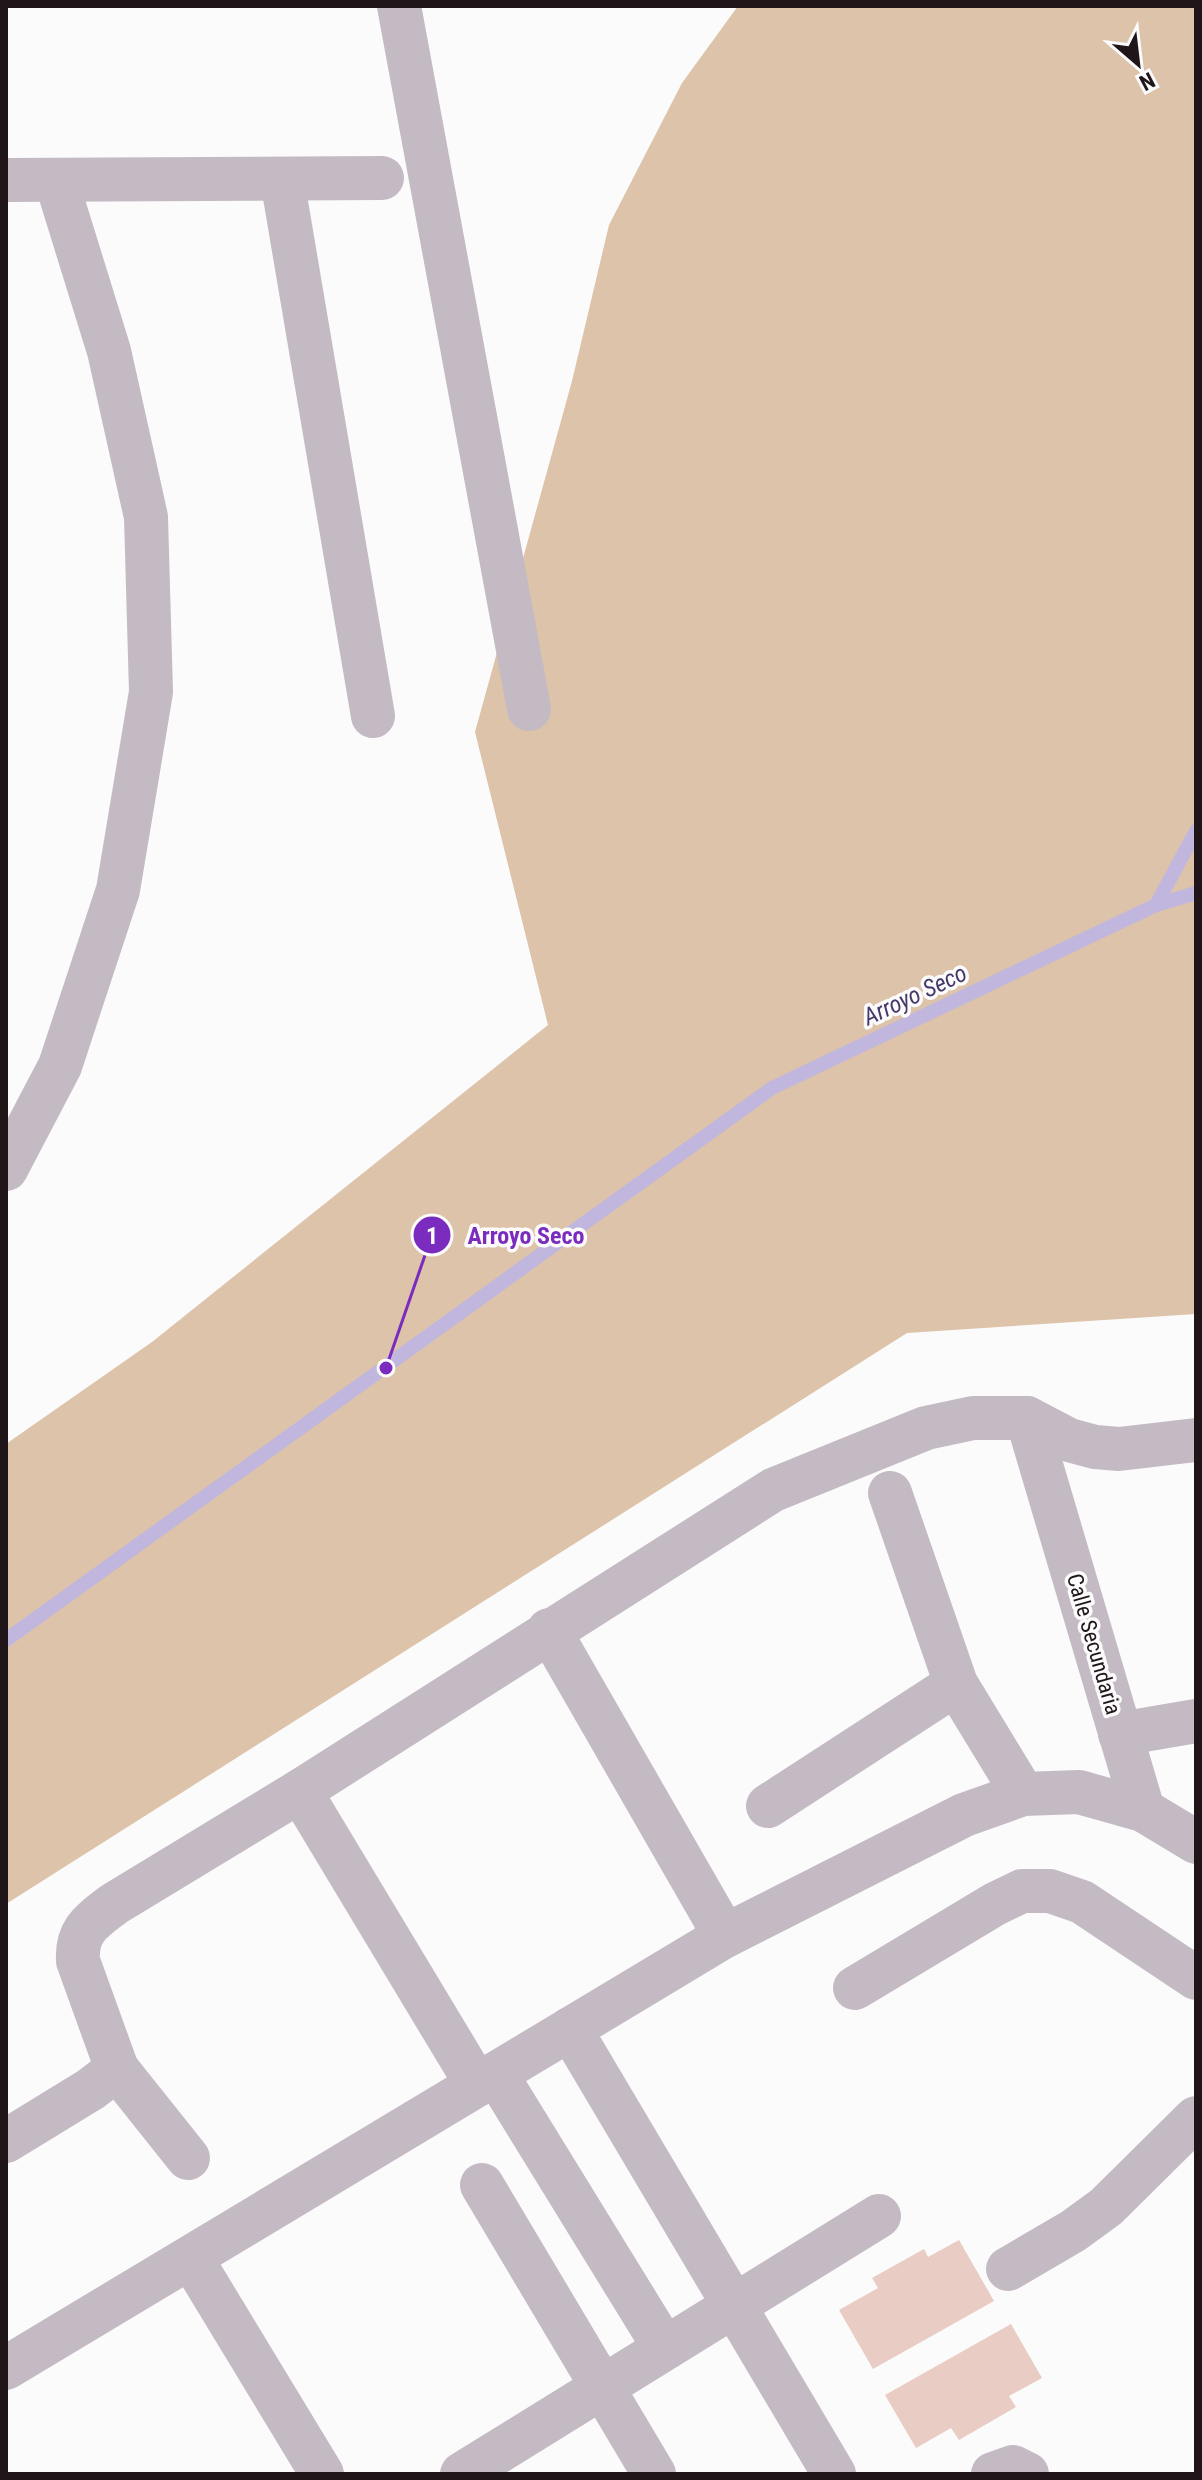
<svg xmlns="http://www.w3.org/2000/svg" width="1202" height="2480" viewBox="0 0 1202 2480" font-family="'Roboto Condensed',sans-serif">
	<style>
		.green { fill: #dcc3aa }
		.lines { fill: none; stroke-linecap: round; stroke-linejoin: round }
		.stream { stroke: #c0b6de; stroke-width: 14 }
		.building { fill: #e9ccc4 }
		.minor { stroke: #c4bac3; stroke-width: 44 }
		.labels { text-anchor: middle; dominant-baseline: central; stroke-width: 7; stroke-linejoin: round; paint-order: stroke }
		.street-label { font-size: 22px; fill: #201518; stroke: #fbfbfb }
		.water-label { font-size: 24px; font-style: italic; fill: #47386b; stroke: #fbfbfb }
		.leader { fill: none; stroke: #7b2cbf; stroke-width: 3 }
		.callout-dot { fill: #7b2cbf; stroke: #fbfbfb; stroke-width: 3 }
		.mark-label { font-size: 24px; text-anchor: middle; font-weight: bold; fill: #fff }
		.callout-label { font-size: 24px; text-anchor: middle; font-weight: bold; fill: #7b2cbf; stroke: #fbfbfb; stroke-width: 7; stroke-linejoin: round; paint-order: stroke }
	</style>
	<rect width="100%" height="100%" fill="#fbfbfb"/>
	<polygon class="green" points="738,6 1196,6 1196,1314 907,1333 6,1904 6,1444 152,1342 548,1025 475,732 572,381 609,225 682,83"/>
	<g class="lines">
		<g class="stream">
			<polyline points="1156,905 1196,831"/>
			<polyline points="6,1640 772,1088 1156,905 1196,893"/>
		</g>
	</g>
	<g class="building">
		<polygon points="959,2240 994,2301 873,2369 839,2310 878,2288 872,2278 924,2249 928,2257"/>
		<polygon points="1011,2324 1042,2378 1009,2396 1016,2407 959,2440 951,2428 916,2448 885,2395"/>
	</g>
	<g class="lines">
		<g class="minor">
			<polyline points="399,6 529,709"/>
			<polyline points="282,179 373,716"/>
			<polyline points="6,180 382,178"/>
			<polyline points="6,1169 60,1066 118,890 151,692 146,517 109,351 56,180"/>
			<polyline points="1027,1418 1143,1810 1196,1842"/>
			<polyline points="890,1493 956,1684 1023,1794"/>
			<polyline points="549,1630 725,1936"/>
			<polyline points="1120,1734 1196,1721"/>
			<polyline points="300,1791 477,2085"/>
			<polyline points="768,1806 956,1684"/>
			<polyline points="855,1988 995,1904 1022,1891 1050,1891 1082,1902 1196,1978"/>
			<polyline points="570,2029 834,2474"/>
			<polyline points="117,2069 188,2158"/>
			<polyline points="496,2074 664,2347"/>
			<path d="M6,2141L91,2089L117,2069L78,1961C76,1930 92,1921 114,1904L300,1791L773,1490L926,1428L973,1418H1027L1069,1440L1095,1447L1119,1449L1196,1440"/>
			<polyline points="482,2185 654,2474"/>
			<polyline points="191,2258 322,2474"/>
			<polyline points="1008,2269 1073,2231 1106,2207 1196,2118"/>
			<polyline points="6,2368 725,1936 964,1815 1023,1794 1079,1792 1143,1810"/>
			<polyline points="462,2474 879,2216"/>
			<polyline points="993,2474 1013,2467 1027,2474"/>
		</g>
	</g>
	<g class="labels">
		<g class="street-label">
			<text transform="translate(1094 1644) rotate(74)">Calle Secundaria</text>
		</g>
		<g class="water-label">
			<text transform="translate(915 995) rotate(-25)">Arroyo Seco</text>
		</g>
	</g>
	<path class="leader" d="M386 1368L432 1235"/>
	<g class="callout-dot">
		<circle cx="386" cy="1368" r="8"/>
		<circle cx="432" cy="1235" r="20"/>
	</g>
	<g class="mark-label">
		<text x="432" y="1244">1</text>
	</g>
	<g class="callout-label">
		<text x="526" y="1244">Arroyo Seco</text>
	</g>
	<rect width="1202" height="2480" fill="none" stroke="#201518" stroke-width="16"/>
	<g transform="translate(1138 64) rotate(152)" stroke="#fbfbfb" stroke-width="6" paint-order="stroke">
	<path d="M0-6L14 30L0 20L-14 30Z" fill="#201518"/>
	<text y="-12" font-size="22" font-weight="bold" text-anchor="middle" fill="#201518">N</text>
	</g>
</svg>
